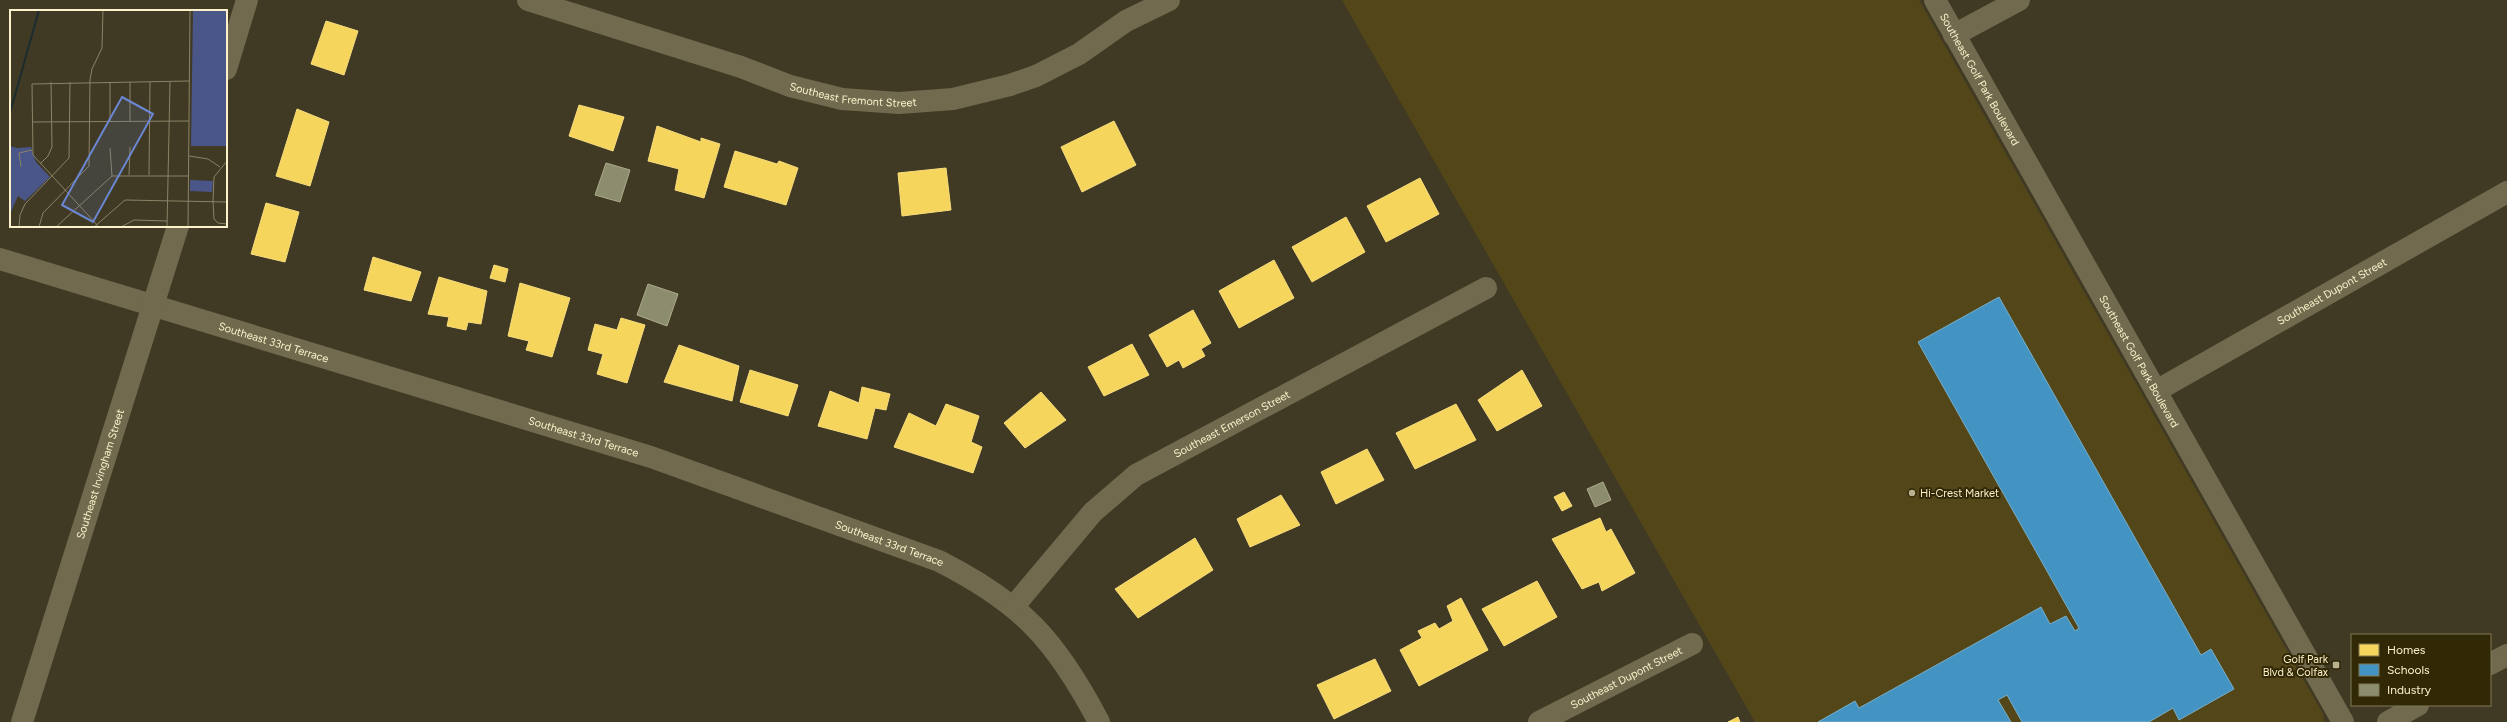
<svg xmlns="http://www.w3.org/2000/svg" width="2507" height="722" viewBox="0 0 2507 722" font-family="Figtree,sans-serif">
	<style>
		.built { fill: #53471a }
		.homes { fill: #f6d55c; stroke: #f8dd7d }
		.schools { fill: #4393c3; stroke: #7aafc5 }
		.industry { fill: #8c8c6e; stroke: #aeaa8a }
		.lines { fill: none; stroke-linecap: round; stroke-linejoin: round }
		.minor { stroke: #716a4e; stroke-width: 22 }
		.poi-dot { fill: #bab190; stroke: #312806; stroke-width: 1.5 }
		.labels { text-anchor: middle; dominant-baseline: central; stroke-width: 4; stroke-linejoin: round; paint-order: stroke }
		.street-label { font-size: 11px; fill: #fcf1ca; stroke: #312806 }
		.poi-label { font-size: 11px; fill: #fcf1ca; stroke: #312806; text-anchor: start }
		.inset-river { fill: none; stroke: #1c2c2e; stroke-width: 2 }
		.inset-road { fill: none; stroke: #8b8366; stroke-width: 1 }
		.view { fill: #6b87d3; fill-opacity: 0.15; stroke: #6b87d3; stroke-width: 2 }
		.inset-edge { fill: none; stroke: #fcf1ca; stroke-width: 2 }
	</style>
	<rect width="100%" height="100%" fill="#403a24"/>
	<polygon class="built" points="1342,0 1919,0 2323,714 2324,722 1755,722"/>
	<g class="homes">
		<polygon points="326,21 358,31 344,75 311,64"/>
		<polygon points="579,105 624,117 613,151 569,136"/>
		<polygon points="297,109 329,122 310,186 276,176"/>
		<polygon points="1114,121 1136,165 1082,192 1061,147"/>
		<polygon points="657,126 701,142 701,138 720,144 704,198 675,190 679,169 648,161"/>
		<polygon points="735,151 777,164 779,161 798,168 786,205 724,187"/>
		<polygon points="946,168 951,210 902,216 898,173"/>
		<polygon points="1420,178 1439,214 1386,242 1367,206"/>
		<polygon points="266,203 299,212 285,262 251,254"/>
		<polygon points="1346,217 1365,252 1312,282 1292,247"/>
		<polygon points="373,257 421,272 411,301 364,290"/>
		<polygon points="1274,260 1294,298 1239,328 1219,291"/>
		<polygon points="494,265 508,269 505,282 490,278"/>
		<polygon points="439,277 487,291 481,324 468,322 466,330 447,326 449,317 428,314"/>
		<polygon points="520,283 570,298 552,357 526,350 529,341 508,336"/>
		<polygon points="1193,310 1211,343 1201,349 1205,356 1183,368 1179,360 1167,367 1149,335"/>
		<polygon points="621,318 645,325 627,383 597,374 603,354 588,350 595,324 617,330"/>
		<polygon points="1132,344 1149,375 1104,396 1088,367"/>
		<polygon points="679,345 739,366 732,401 664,382"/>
		<polygon points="750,370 798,385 788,416 740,402"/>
		<polygon points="1522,370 1542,406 1497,431 1478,400"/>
		<polygon points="862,387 890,394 886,410 875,408 867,439 818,426 830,391 859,403"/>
		<polygon points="1041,392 1066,420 1025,448 1004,423"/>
		<polygon points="946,404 979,416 971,442 982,447 973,473 894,447 909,413 936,426"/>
		<polygon points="1456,404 1476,440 1415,469 1396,433"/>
		<polygon points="1367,449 1384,480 1336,504 1321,472"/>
		<polygon points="1564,492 1572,506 1562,511 1554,497"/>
		<polygon points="1281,495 1300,525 1250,547 1237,519"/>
		<polygon points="1600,518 1606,532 1611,529 1635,573 1602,591 1599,582 1582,589 1552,539"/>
		<polygon points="1195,538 1213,570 1138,618 1115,589"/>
		<polygon points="1537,581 1557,617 1504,646 1482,609"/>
		<polygon points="1461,598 1488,650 1419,686 1400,650 1422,638 1418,631 1435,623 1439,629 1453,621 1447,606"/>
		<polygon points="1375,659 1391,691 1334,719 1317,685"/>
		<polygon points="1738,717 1740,722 1728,722"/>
	</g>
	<polygon class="schools" points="1999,297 2201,655 2211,649 2234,689 2179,720 2173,708 2149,722 2022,722 2007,695 1998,700 2011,722 1818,722 1855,701 1859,708 2041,607 2050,624 2066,616 2075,631 2079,628 1918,342"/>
	<g class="industry">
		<polygon points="606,163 630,170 620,202 595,195"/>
		<polygon points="648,284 678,294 667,326 637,315"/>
		<polygon points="1603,482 1611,500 1595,507 1587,489"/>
	</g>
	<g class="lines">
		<g class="minor">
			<path id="s1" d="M528,0L741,67L790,86L842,99L899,103L953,99L1010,85L1036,76L1079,54L1126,21L1169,0"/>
			<path id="s2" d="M1935,0L2343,722"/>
			<polyline points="1954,35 2019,0"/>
			<polyline points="226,69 247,0"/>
			<path id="s3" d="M0,259L651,457L939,561C1022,603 1056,640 1099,722"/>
			<path id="s4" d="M2156,391L2507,192"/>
			<path id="s5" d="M1014,606L1093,512L1136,475L1486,288"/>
			<polyline points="2490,664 2507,655"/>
			<path id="s6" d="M22,722L178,226"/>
			<path id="s7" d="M1539,722L1692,644"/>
			<polyline points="2388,722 2418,705"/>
		</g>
	</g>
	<g class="poi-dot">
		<circle cx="1912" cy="493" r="4"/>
		<rect x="2332" y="661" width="8" height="8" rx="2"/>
	</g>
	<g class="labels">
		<g class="street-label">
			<text stroke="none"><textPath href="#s2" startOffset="91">Southeast Golf Park Boulevard</textPath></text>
			<text stroke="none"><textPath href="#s1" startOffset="340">Southeast Fremont Street</textPath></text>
			<text stroke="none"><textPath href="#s4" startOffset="202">Southeast Dupont Street</textPath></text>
			<text stroke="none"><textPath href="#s3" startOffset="286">Southeast 33rd Terrace</textPath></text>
			<text stroke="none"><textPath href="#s2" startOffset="415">Southeast Golf Park Boulevard</textPath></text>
			<text stroke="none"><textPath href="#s5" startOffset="288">Southeast Emerson Street</textPath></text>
			<text stroke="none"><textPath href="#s3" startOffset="610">Southeast 33rd Terrace</textPath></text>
			<text stroke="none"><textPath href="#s6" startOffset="260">Southeast Irvingham Street</textPath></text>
			<text stroke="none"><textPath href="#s3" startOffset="934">Southeast 33rd Terrace</textPath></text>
			<text stroke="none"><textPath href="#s7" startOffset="98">Southeast Dupont Street</textPath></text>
		</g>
		<g class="poi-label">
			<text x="1920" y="493">Hi-Crest Market</text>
			<text x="2328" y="659" text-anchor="end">Golf Park<tspan x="2328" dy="13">Blvd &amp; Colfax</tspan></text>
		</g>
	</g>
	<g transform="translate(10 10)">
		<rect width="217" height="217" fill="#403a24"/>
		<path d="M183,0H217V136H181ZM0,136L7,138L21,137L26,152L40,167L15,191L8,186L0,204ZM180,170L203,171L202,182L180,181Z" fill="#4a5588"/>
		<path class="inset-river" d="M0,103L29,0"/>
		<path class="inset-road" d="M120,72V112M100,111V72M22,112L179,111M100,138L102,166M179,146L198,149L210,157M217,151L204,167L203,192L204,209L208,213L217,214M30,154L38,146L42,137L41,72M11,157L9,143L22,140M119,165L120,137M139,165L140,72M9,217L10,205L15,194L59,148L60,72M29,217L33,203L79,156L80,70L82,59L92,38L93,0M46,217L102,166H179M84,217L115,190L217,192M89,217L23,145L22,74L179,71M111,217L124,210L157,211M157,217L160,72M178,217L180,0"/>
		<path class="view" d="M112,87L143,104L83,212L52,195Z"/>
		<rect width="217" height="217" class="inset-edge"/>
	</g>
	<rect x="2351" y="634" width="140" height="72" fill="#312806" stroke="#827854"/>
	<rect x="2359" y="644" width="20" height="12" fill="#f6d55c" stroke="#827854"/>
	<text x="2387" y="654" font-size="12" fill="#fcf1ca">Homes</text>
	<rect x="2359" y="664" width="20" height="12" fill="#4393c3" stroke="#827854"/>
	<text x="2387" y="674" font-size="12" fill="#fcf1ca">Schools</text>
	<rect x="2359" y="684" width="20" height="12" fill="#8c8c6e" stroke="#827854"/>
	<text x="2387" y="694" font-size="12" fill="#fcf1ca">Industry</text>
</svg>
